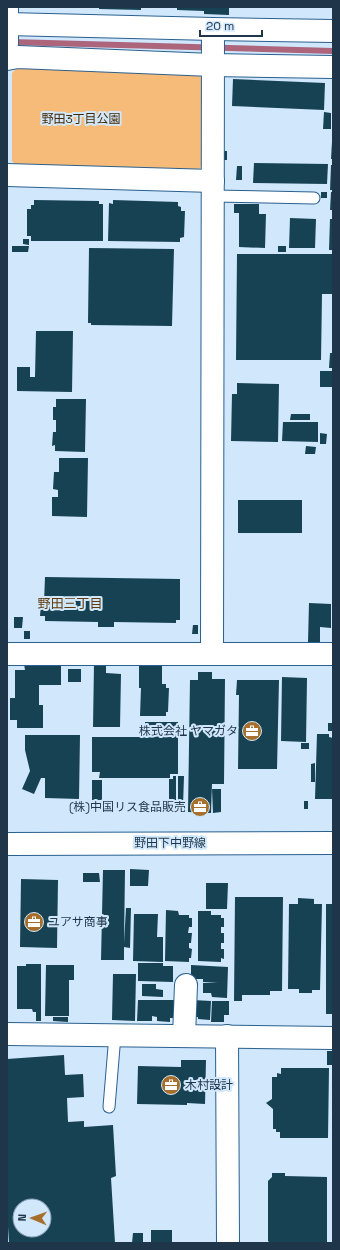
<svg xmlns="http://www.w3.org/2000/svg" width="340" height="1250" viewBox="0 0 340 1250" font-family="'Space Grotesk','Noto Sans JP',sans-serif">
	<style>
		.green { fill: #f7bb79 }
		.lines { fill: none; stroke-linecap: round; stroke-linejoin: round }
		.stream { stroke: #ad657c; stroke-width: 6 }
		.building { fill: #164253; fill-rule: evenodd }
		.lane-casing { stroke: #2a608f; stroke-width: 13 }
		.street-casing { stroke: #2a608f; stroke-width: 24 }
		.secondary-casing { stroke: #2a608f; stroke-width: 24 }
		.lane { stroke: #fff; stroke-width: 11 }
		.street { stroke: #fff; stroke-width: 22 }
		.secondary { stroke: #fff; stroke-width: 22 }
		.labels { text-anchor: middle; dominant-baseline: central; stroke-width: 4; stroke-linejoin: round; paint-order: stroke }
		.park-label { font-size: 12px; fill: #452800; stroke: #d0e7fc }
		.poi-label { font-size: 12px; fill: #1e354a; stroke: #d0e7fc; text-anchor: end }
		.street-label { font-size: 12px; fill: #1e354a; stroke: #d0e7fc }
		.neighbourhood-label { font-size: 13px; fill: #603a08; stroke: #d0e7fc }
	</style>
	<rect width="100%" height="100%" fill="#d0e7fc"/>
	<polygon class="green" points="19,66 196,72 202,79 202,166 195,173 18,168 12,161 12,73"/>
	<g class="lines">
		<polyline class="stream" points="11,42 333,51"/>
	</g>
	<g class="building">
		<polygon points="99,7 141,7 141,10 99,9"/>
		<polygon points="177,7 229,7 229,15 204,14 204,11 177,10"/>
		<polygon points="233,79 325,83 324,110 232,106"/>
		<polygon points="324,112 331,113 331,129 323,129"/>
		<polygon points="332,142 333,142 333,159 331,159"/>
		<rect x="222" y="151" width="5" height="9"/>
		<polygon points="254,163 328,164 327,184 253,183"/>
		<polygon points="331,165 333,165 333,190 330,190"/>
		<polygon points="237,166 242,166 242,180 236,180"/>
		<rect x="321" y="192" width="6" height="6"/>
		<polygon points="331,192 333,192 333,210 330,210"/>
		<polygon points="34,200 99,201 99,204 103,204 103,241 31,241 31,236 27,236 27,209 31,209 31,205 34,205"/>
		<polygon points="113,200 178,202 178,206 181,207 181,211 185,211 184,237 180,238 180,242 108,241 109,203 113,204"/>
		<polygon points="234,204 259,204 259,214 266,214 265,248 239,247 239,213 234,213"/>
		<polygon points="290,218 316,219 315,248 289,248"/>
		<polygon points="330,219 333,219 333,250 329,250"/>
		<polygon points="23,239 29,239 29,245 23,244"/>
		<polygon points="12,246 29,246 28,252 12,252"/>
		<rect x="278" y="246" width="8" height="6"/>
		<polygon points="89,248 174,249 172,326 91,325 91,323 88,323"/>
		<polygon points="237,254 333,254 333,294 322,294 321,360 236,360"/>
		<polygon points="36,331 73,331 72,392 17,391 17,367 30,367 30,377 35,377"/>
		<polygon points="330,353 333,353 333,368 329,368"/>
		<rect x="320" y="371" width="13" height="16"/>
		<polygon points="237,383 279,384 278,442 231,441 232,394 237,394"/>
		<polygon points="56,399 86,399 85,452 55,451 55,445 52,446 53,432 56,432 56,420 53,420 53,407 56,407"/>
		<polygon points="291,414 310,414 310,420 290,420"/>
		<polygon points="283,422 318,422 318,442 282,441"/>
		<polygon points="320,433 327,434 326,444 320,444"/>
		<polygon points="306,446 316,447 315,454 305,454"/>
		<polygon points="59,458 88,458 87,517 52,516 52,497 58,497 58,490 53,489 54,472 59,472"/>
		<rect x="238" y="500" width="64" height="33"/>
		<polygon points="45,577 180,579 180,620 176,620 176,623 114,622 114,627 98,627 98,622 45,621 45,616 40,616 41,603 44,603"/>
		<polygon points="309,603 331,604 331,628 320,627 320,642 308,642"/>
		<polygon points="14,617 23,617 22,628 14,628"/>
		<polygon points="193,625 198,625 198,634 192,634"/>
		<rect x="24" y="631" width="6" height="8"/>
		<polygon points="24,664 61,665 61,685 39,685 39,705 43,705 43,728 17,728 17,720 10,720 10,698 15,698 15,670 25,670"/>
		<polygon points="94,664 106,665 106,673 121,674 120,727 93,727"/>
		<polygon points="139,664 162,665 162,684 166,684 166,688 169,688 168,712 166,712 166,716 140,716 141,688 139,688"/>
		<rect x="68" y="669" width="13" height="13"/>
		<polygon points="198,672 212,672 212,679 225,679 224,784 212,784 211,813 188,812 190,680 198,680"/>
		<polygon points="282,677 307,678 306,742 281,741"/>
		<polygon points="237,680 279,680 277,769 238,769 239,695 236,695"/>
		<polygon points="145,722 178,722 178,774 170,774 170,778 99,778 100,772 92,772 92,737 145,737"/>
		<rect x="328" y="723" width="5" height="8"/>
		<polygon points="317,734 329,734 329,737 333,738 333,799 315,799"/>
		<polygon points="25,735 80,735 79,799 45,798 45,778 41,778 34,794 22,789 30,771 25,750"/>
		<rect x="301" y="743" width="8" height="6"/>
		<polygon points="315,763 315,782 311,782 311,764"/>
		<polygon points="173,776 176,776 176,800 178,800 178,776 184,776 183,806 167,806 167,800 169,800 169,779 173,779"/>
		<rect x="92" y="780" width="10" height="20"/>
		<polygon points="212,789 221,789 221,812 213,813"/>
		<rect x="304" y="801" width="4" height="8"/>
		<polygon points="130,869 149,870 148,886 130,886"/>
		<polygon points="103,870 125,870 124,943 126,908 131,908 130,948 124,947 124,960 101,960"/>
		<polygon points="83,873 99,873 100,882 83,882"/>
		<polygon points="21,879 58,880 57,948 20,947"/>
		<polygon points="206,883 228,883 227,909 206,909"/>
		<polygon points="235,897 283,897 282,991 270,991 270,995 242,995 242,1001 234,1001"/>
		<polygon points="298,898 314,899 314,904 322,904 320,990 312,990 312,993 299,993 299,989 288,989 289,904 298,904"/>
		<rect x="326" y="904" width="7" height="110"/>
		<polygon points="166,910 178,911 179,915 189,915 189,918 192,918 192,927 189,927 188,933 192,933 191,943 189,943 189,948 192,949 191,958 189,958 189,962 165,961"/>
		<polygon points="198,911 211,911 211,915 221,915 221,918 224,918 224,927 221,927 221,933 224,933 224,943 221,943 221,949 224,949 224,959 221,958 221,962 198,961"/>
		<polygon points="134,914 158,914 157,937 163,937 163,962 133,961"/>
		<polygon points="138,963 163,963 163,966 173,966 173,982 138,981"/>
		<polygon points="26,964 41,964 41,1021 36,1021 36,1012 33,1012 32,1009 17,1009 17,966 26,966"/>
		<polygon points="46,965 74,965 74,980 69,980 69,1016 45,1016"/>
		<polygon points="191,965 228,967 227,998 212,997 211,993 203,993 203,983 218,983 203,982 203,979 191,979"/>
		<polygon points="113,974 136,974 135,1021 112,1020"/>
		<polygon points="142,984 156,984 156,989 163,990 163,997 142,996"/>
		<polygon points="138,1000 176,1000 176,1018 170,1018 170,1022 157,1021 157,1011 157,1017 152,1016 152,1021 137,1021"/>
		<polygon points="193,1000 211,1001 210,1020 198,1019 198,1017 195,1017"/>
		<polygon points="212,1001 229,1001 229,1015 224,1015 224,1022 211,1022"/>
		<polygon points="53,1017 68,1017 68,1022 53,1021"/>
		<rect x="327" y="1051" width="5" height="14"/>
		<path d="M64,1055L65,1075L83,1074L84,1097L67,1098L68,1122L84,1121V1127L113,1125L116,1176L111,1178L115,1243H9L7,1211V1059ZM20,1206H44V1230H20Z"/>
		<polygon points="181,1060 206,1060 205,1104 187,1103 187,1105 137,1104 138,1066 181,1067"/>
		<polygon points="281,1068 329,1068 328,1138 280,1138 280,1132 276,1132 276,1129 273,1129 273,1109 266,1103 272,1099 272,1077 277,1077 277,1073 281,1074"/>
		<polygon points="272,1173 285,1173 285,1176 327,1177 327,1243 270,1243 268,1241 268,1181 272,1177"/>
		<rect x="151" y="1230" width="21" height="13"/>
		<polygon points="133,1233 143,1233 143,1243 132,1243"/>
	</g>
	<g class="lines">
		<g class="lane-casing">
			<g id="lane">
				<polyline points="213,196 314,198"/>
				<polyline points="109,1107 115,1035"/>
			</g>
		</g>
		<g class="street-casing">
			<g id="street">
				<polyline points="7,24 213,29 333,31"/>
				<polyline points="7,44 7,7"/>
				<polyline points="7,59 18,57 212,65 333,67"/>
				<polyline points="7,175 213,181"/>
				<polyline points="7,654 333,654"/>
				<polyline points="212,654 213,29"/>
				<polyline points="7,1034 333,1038"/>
				<polyline points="184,1036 186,985"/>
				<polyline points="227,1036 228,1243"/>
			</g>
		</g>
		<g class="secondary-casing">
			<polyline id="secondary" points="7,844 333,843"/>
		</g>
		<use href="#lane" class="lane"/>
		<use href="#street" class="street"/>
		<use href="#secondary" class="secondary"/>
	</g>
	<defs>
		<g id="office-disc" transform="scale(1)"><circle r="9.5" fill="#a76f2c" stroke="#d0e7fc"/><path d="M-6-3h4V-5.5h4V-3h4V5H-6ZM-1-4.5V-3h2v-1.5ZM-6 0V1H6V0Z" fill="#fff"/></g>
	</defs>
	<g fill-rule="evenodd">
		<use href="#office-disc" x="252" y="731"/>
		<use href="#office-disc" x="200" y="807"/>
		<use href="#office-disc" x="34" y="922"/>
		<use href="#office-disc" x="171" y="1085"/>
	</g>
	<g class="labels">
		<g class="park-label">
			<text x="81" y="119">野田3丁目公園</text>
		</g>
		<g class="poi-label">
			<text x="238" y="731">株式会社 ヤマガタ</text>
			<text x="186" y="807">(株)中国リス食品販売</text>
			<text x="48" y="922" text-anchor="start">ユアサ商事</text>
			<text x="185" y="1085" text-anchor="start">木村設計</text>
		</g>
		<g class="street-label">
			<text x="170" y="843">野田下中野線</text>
		</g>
		<g class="neighbourhood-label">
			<text x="70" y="603">野田三丁目</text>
		</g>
	</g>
	<rect width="340" height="1250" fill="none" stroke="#1e354a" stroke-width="16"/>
	<g transform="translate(32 1218) rotate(272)"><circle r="19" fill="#d0e7fc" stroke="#89a0b5"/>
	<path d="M0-3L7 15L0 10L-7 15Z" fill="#a76f2c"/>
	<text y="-6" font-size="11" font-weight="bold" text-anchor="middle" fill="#1e354a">N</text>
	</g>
	<path d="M200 30v6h62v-6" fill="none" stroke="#1e354a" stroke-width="2"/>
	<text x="206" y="30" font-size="12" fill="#1e354a" stroke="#d0e7fc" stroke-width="3" paint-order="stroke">20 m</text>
</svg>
